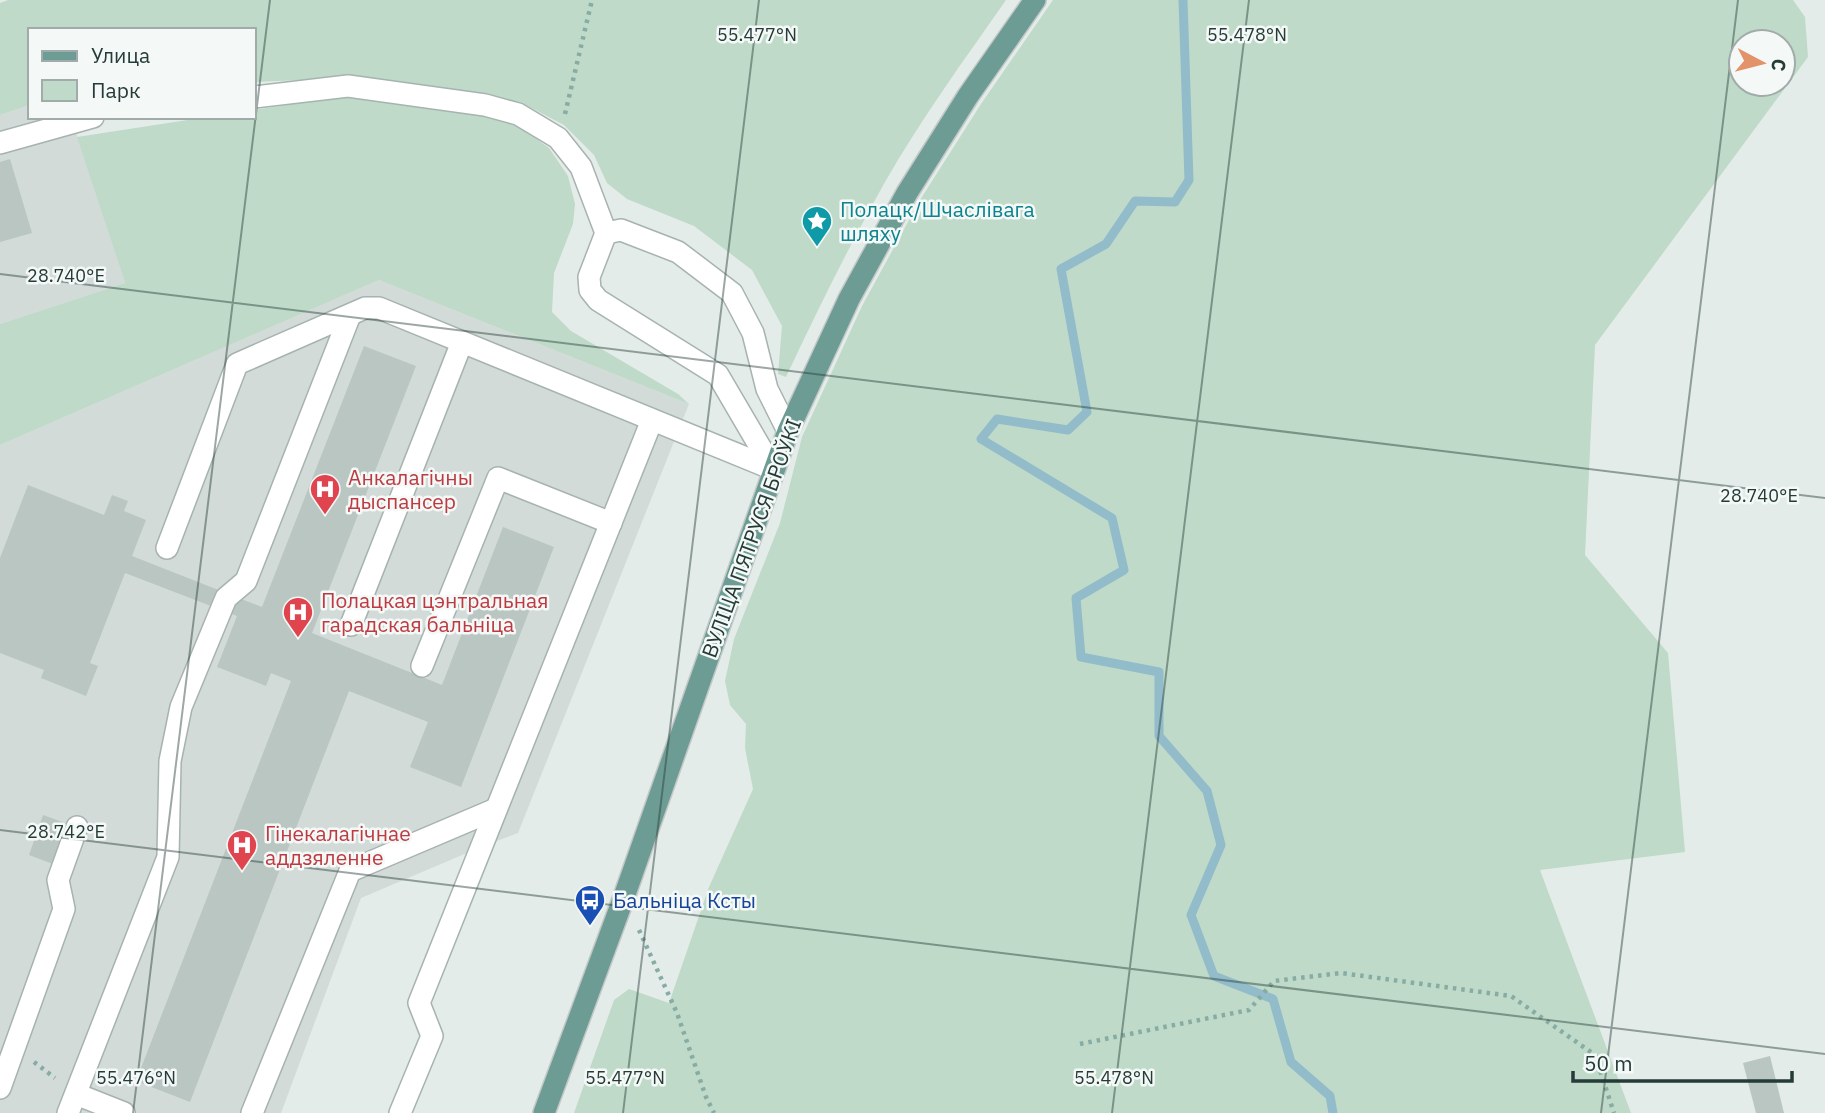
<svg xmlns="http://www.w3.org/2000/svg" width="1825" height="1113" viewBox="0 0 1825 1113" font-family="'IBM Plex Sans',sans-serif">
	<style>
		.built { fill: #d2dbd8 }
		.green { fill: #bfdac9; fill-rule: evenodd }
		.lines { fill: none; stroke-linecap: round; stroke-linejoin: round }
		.stream { stroke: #92bcca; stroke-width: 9 }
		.building { fill: #b9c6c2 }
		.minor-casing { stroke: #a7b3b0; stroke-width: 24 }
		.major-casing { stroke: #c2c8c7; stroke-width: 24 }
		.path { stroke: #87aca4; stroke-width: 4.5; stroke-dasharray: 3.5 5; stroke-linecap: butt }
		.minor { stroke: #fff; stroke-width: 21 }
		.major { stroke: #6d9c94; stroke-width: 21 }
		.ticks { fill: none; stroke: #253b37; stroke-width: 2; stroke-opacity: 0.45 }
		.labels { text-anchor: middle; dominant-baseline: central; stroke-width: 5; stroke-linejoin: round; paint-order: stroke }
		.culture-label { font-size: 21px; fill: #0d838f; stroke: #f4f8f6; text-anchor: start }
		.health-label { font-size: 21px; fill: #be3a42; stroke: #f4f8f6; text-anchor: start }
		.street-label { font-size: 21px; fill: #253b37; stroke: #f4f8f6 }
		.transit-label { font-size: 21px; fill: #164399; stroke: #f4f8f6; text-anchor: start }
		.ticks-label { font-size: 18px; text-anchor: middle; fill: #253b37; stroke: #f4f8f6; stroke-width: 5; stroke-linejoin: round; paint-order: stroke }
	</style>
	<rect width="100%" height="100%" fill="#e4ece9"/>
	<g class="built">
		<polygon points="30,105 30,117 71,117 125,283 0,324 0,115"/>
		<polygon points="379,280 689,404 518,833 481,847 361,898 281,1113 0,1113 0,445"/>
	</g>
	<g class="green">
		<path d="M8,0H1006C964,60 921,119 885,182C849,246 817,311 786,377L778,374L782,326L752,270L694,226L627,199L607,183L594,155L564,125L522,103L487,96L348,78L254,82V30H30V105L0,115V3Z"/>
		<path d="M1053,0H1793L1805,17L1808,57L1595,345L1585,555L1668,653L1685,852L1540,870L1631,1113H574L614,1000L629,989L669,1003L709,887L753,789L745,748L746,724L730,705L725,681L734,639L780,523L802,437L862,306L920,200L981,104ZM1741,42H1783V84H1741Z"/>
		<polygon points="347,96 484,111 513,122 549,148 568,176 575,204 573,224 554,273 552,312 571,331 678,394 689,404 379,280 0,445 0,324 125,283 77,137 207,117 254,117 254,110"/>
	</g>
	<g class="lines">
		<polyline class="stream" points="1183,0 1189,180 1175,202 1135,201 1106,244 1061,269 1087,412 1068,430 997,419 981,439 1112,518 1124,570 1076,598 1081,657 1159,672 1159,736 1207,791 1221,845 1191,915 1214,976 1273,999 1291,1062 1330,1096 1333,1113"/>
	</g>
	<g class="building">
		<polygon points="10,159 32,233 0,242 0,162"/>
		<polygon points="364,346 416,366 312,633 442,685 503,527 554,547 461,787 410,767 428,722 349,691 190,1102 136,1081 291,681 271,673 266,686 217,667 237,616 125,573 90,663 98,666 86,696 41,678 44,670 0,653 0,558 28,485 104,515 112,495 128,501 124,511 146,520 132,556 262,607"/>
		<polygon points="43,815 68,824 53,864 29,855"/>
		<polygon points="1770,1056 1784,1113 1756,1113 1743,1063"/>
	</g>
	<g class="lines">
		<g class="minor-casing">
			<g id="minor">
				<polyline points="254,97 348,86 485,105 518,114 558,138 581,167 606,233"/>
				<polyline points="0,143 93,117"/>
				<polyline points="773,469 718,375 598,300 590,290 589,277 606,233 621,230 678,252 732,293 753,333 767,389 788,431"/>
				<polyline points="167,548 237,364 365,308 379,308 773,469"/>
				<polyline points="351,625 462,342"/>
				<polyline points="422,666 498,478 611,523"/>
				<polyline points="0,1088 64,909 58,880 77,827"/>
				<polyline points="76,1094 124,1113"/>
				<polyline points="68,1113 168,857 170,761 181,707 226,598 246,581 350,315"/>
				<polyline points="252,1113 350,871 496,809"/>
				<polyline points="400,1113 432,1036 419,1003 652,420"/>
			</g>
		</g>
		<g class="major-casing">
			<polyline id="major" points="544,1113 624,897 788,431 849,299 907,193 968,96 1035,0"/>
		</g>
		<g class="path">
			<polyline points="565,114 592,0"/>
			<polyline points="639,930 677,1013 706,1097 714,1113"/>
			<polyline points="1080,1044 1249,1010 1274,981 1341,973 1511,996 1595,1055 1614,1113"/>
			<polyline points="34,1062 55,1078"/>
		</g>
		<use href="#minor" class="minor"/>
		<use href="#major" class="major"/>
	</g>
	<path class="ticks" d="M0,274L1825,498M0,830L1825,1054M133,1113L270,0M623,1113L759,0M1112,1113L1249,0M1601,1113L1738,0"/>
	<defs>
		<g id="sight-pin" transform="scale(1.575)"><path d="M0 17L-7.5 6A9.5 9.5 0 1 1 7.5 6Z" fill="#0f9aa8" stroke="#f4f8f6"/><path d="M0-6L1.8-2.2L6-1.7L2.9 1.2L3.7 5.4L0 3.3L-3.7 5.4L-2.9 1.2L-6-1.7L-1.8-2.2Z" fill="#fff"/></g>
		<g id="hospital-pin" transform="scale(1.575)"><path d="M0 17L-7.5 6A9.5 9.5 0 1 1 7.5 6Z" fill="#e0444e" stroke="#f4f8f6"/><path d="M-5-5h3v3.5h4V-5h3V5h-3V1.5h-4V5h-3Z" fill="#fff"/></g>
		<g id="bus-pin" transform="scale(1.575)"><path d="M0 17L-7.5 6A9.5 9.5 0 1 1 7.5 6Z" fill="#1a4fb4" stroke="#f4f8f6"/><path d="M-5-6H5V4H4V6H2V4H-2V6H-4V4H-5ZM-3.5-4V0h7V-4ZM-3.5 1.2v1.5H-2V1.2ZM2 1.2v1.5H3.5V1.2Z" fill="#fff"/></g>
	</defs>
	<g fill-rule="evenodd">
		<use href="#sight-pin" x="817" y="221"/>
		<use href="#hospital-pin" x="325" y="489"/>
		<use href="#hospital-pin" x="298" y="612"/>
		<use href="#hospital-pin" x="242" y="845"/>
		<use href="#bus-pin" x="590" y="900"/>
	</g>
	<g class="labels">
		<g class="culture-label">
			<text x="840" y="209">Полацк/Шчаслівага<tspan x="840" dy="24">шляху</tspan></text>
		</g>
		<g class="health-label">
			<text x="348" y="477">Анкалагічны<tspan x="348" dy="24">дыспансер</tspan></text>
			<text x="321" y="600">Полацкая цэнтральная<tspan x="321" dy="24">гарадская бальніца</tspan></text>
			<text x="265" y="833">Гінекалагічнае<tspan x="265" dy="24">аддзяленне</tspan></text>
		</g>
		<g class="street-label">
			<text transform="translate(751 538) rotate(-70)">ВУЛІЦА ПЯТРУСЯ БРОЎКІ</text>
		</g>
		<g class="transit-label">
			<text x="613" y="900">Бальніца Ксты</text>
		</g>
	</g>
	<g class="ticks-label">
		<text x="757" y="41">55.477°N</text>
		<text x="1247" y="41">55.478°N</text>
		<text x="66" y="282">28.740°E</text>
		<text x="1759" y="502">28.740°E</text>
		<text x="66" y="838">28.742°E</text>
		<text x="136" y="1084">55.476°N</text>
		<text x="625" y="1084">55.477°N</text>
		<text x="1114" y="1084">55.478°N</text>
	</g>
	<rect x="28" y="28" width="228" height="91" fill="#f4f8f6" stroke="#a1acaa" stroke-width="2"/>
	<rect x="42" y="51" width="35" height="10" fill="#6d9c94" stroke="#a1acaa" stroke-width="2"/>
	<text x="91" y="63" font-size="21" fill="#253b37">Улица</text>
	<rect x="42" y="80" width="35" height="21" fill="#bfdac9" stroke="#a1acaa" stroke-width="2"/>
	<text x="91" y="98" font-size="21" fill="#253b37">Парк</text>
	<g transform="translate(1762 63) rotate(97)"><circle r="33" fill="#f4f8f6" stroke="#a1acaa" stroke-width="2"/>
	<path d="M0-5L12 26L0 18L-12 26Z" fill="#e3936a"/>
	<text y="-10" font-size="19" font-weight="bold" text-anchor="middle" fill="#253b37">С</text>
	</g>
	<path d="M1573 1071v10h219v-10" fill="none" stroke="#253b37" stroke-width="3.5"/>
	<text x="1584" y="1071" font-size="21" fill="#253b37" stroke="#f4f8f6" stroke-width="5" paint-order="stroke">50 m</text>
</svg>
